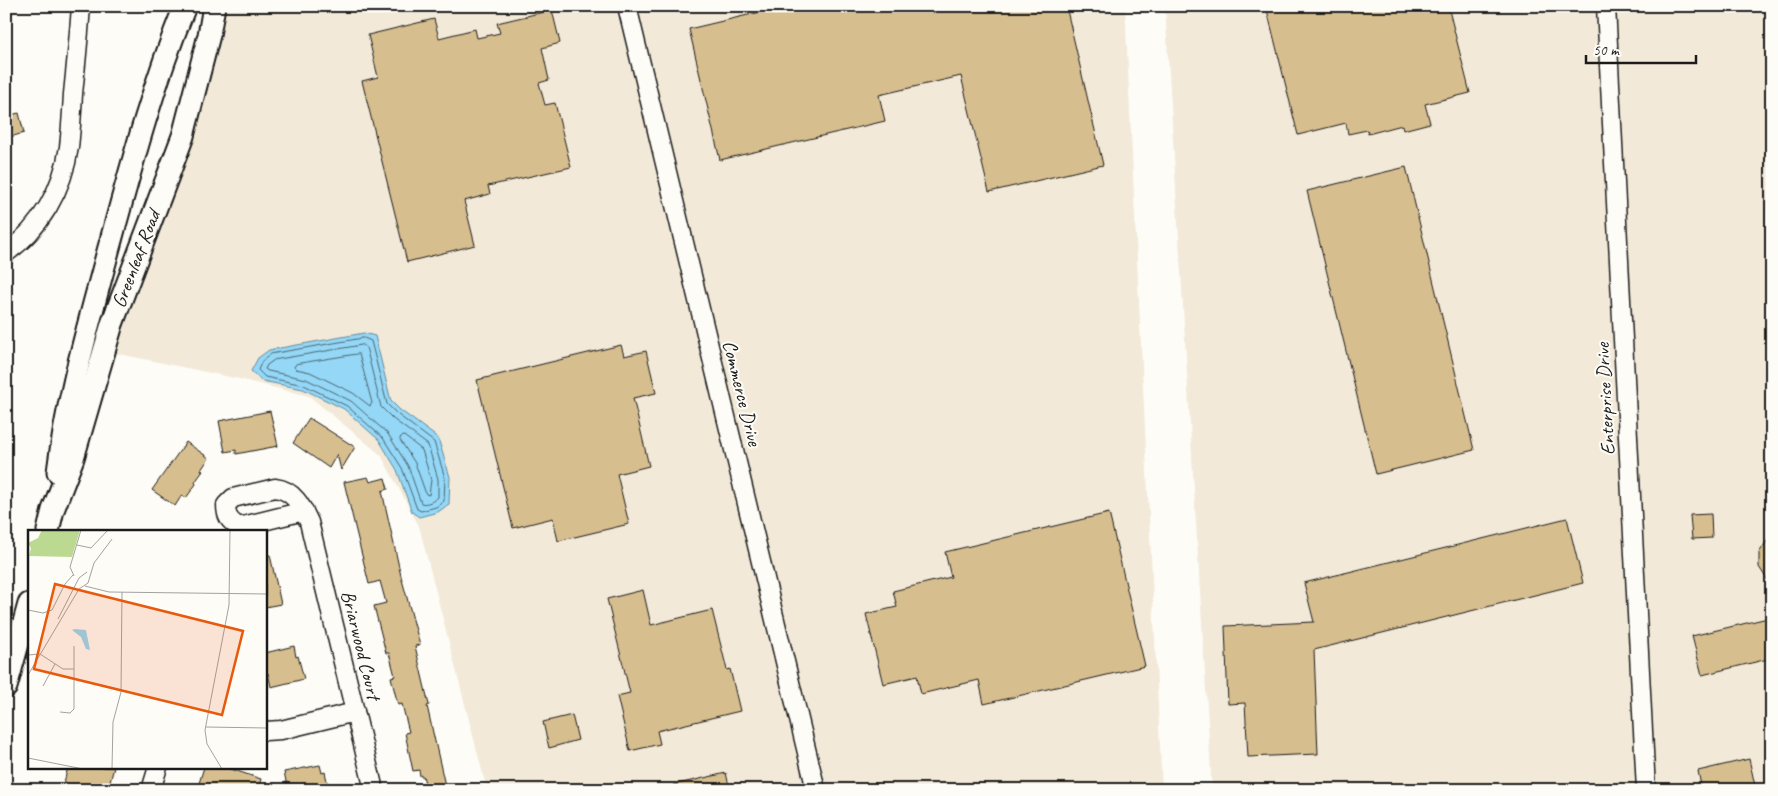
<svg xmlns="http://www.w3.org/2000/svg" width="1778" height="796" viewBox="0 0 1778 796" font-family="Caveat,sans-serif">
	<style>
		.built { fill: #f2e9d8 }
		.water { fill: #94d7f6; stroke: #648c9f }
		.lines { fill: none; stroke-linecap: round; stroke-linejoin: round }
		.shore { stroke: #4c6773; stroke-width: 1 }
		.building { fill: #d7be8e; stroke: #1c1c1c }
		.minor-casing { stroke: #1c1c1c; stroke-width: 21 }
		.major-casing { stroke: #1c1c1c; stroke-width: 25 }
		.minor { stroke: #fdfcf7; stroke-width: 18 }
		.major { stroke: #fdfcf7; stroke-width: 21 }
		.labels { text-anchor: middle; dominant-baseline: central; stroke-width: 4; stroke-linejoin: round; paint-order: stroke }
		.street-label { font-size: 20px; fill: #1c1c1c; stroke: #fdfcf7 }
		.inset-road { fill: none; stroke: #a3a29f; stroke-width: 1 }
		.view { fill: #e8590c; fill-opacity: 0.15; stroke: #e8590c; stroke-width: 2.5 }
		.inset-edge { fill: none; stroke: #1c1c1c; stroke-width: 2.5 }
	</style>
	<rect width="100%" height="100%" fill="#fdfcf7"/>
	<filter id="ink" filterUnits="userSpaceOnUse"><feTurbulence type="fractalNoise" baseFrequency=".02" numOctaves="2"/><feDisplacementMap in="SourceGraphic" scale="10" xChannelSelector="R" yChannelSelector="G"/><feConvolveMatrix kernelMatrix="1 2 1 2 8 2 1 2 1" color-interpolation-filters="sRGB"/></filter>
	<g filter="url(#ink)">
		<g class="built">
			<polygon points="221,6 1125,6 1162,790 487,790 419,526 381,455 309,396 239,379 115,353"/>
			<polygon points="1165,6 1772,6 1772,790 1212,790"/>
		</g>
		<polygon class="water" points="364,333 375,336 391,401 400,410 438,438 450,477 449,504 438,512 419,517 412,512 397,470 379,440 344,409 303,389 262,381 251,371 258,358 269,350"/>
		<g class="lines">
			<g class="shore">
				<polygon points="364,338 371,341 387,404 397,414 434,442 445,478 444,501 436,507 421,511 417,509 402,468 383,438 347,406 304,385 265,377 258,370 262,361 271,354"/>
				<path d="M363,345L366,347L381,407L393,419L428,445L438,479V497C435,501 426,505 421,503L408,466L388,434L351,401L306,379L268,371L265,369L267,365L274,360Z"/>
				<polygon points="359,354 372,403 370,406 353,393 310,372 296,369 294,367 296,364"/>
				<polygon points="401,437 404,436 422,450 431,480 429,495 426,494 415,463 400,440"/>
			</g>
		</g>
		<g class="building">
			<polygon points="786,6 1066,6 1103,165 989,192 961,76 879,95 885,121 720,160 689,29"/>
			<polygon points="1266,6 1448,6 1470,93 1425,104 1430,123 1403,130 1402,125 1368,134 1367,130 1348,134 1346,123 1298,135"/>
			<polygon points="552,10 560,43 542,48 549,80 539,83 545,105 555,103 571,167 488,186 490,194 464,201 475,245 407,262 362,81 378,77 368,35 434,19 439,38 475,29 477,38 500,33 497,23"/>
			<polygon points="19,113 24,133 6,138 6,116"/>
			<polygon points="1406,167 1474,450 1376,474 1307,191"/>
			<polygon points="621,345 624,356 646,351 656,393 633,398 649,466 617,474 629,524 558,541 553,518 513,528 477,380"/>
			<polygon points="270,411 278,446 236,454 236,450 225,452 219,421"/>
			<polygon points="309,418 355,447 341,470 337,454 329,468 293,443"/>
			<polygon points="186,442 209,458 201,470 203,471 195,482 196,484 186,498 182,495 175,506 152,490"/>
			<polygon points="368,477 370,482 385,478 388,489 382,491 401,576 420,645 415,646 429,705 427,706 446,790 427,790 423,776 420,776 419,770 413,771 405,733 409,732 402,704 398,705 391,677 395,676 389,653 386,653 374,606 386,603 380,581 369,584 344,482"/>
			<polygon points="1109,513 1145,666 984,704 979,680 921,694 917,676 883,684 866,614 897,607 893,591 951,577 945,552"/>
			<polygon points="1711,514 1712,538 1692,539 1690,515"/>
			<polygon points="1567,518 1583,583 1314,650 1318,754 1248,757 1245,703 1228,704 1225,626 1314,622 1304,583"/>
			<polygon points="1772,533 1772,587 1759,567 1759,553"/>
			<polygon points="265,555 270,555 281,604 265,607"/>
			<polygon points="643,590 651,625 712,610 727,670 730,669 740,711 657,731 660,744 630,751 617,696 630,693 607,599"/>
			<polygon points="1772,617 1772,658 1702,675 1692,636"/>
			<polygon points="294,646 296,657 298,656 304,679 271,687 268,673 265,674 265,653"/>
			<polygon points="572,715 578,740 549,748 543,722"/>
			<polygon points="1749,759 1756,790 1702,790 1698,771"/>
			<polygon points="320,765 322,773 325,772 329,790 288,790 284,772"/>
			<polygon points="68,767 114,767 108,790 62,790"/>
			<polygon points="204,767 225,767 261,779 258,790 197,790"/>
			<polygon points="726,773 730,790 673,790 673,785"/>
		</g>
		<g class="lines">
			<g class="minor-casing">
				<g id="minor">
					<polyline points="627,6 816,790"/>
					<polyline points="1606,6 1646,790"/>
					<path d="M6,253C40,229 63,189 69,147C71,130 72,112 73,94C76,65 79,35 81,6"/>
					<path d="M304,511L239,527C229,521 226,516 226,505L233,498L275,488C294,490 302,507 309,522L374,790"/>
					<polyline points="265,731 281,730 355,712"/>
					<polyline points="151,790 158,767"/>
				</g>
			</g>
			<g class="major-casing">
				<g id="major">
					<path d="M58,472C67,398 88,327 107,255C130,171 152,87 185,6"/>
					<polyline points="48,531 53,510 73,458 112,324 183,136 209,35 214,6"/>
					<polyline points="6,687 29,604"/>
				</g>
			</g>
			<use href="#minor" class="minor"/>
			<use href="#major" class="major"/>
		</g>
	</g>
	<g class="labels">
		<g class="street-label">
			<text transform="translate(136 259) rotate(-69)">Greenleaf Road</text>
			<text transform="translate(742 393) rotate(76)">Commerce Drive</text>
			<text transform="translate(1605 399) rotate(-93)">Enterprise Drive</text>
			<text transform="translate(361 645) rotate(76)">Briarwood Court</text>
		</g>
	</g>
	<g transform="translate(28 530)">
		<rect width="239" height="239" fill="#fdfcf7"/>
		<path d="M14,0H52L44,27L1,26L3,18L0,13L10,8Z" fill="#bcd991"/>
		<path d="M47,99L58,100L62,120L58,119L53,107L44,100Z" fill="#94d7f6"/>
		<path class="inset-road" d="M49,15L63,18L80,0M46,46L42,37L53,0M57,56L81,62L239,64M0,80L15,83L24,80L37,54L45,45M30,89L51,48L59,42M0,125L12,124L35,139H46M0,145L51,59L60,53L66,33L84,9M15,156L27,134M32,182L42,183L46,179V116M178,197L239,198M0,228L55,239M84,239L85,192L93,162L94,62M194,239L179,214L177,200L201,75L202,0"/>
		<path class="view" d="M27,54L215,101L194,185L6,139Z"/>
		<rect width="239" height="239" class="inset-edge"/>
	</g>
	<rect width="1778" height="796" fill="none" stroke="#fdfcf7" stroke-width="25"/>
	<rect x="12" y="12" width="1753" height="771" fill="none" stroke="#1c1c1c" stroke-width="2" filter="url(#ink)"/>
	<path d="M1586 55v8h110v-8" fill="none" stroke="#1c1c1c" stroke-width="2.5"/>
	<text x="1593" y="55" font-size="15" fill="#1c1c1c" stroke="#fdfcf7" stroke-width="4" paint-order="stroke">50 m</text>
</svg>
